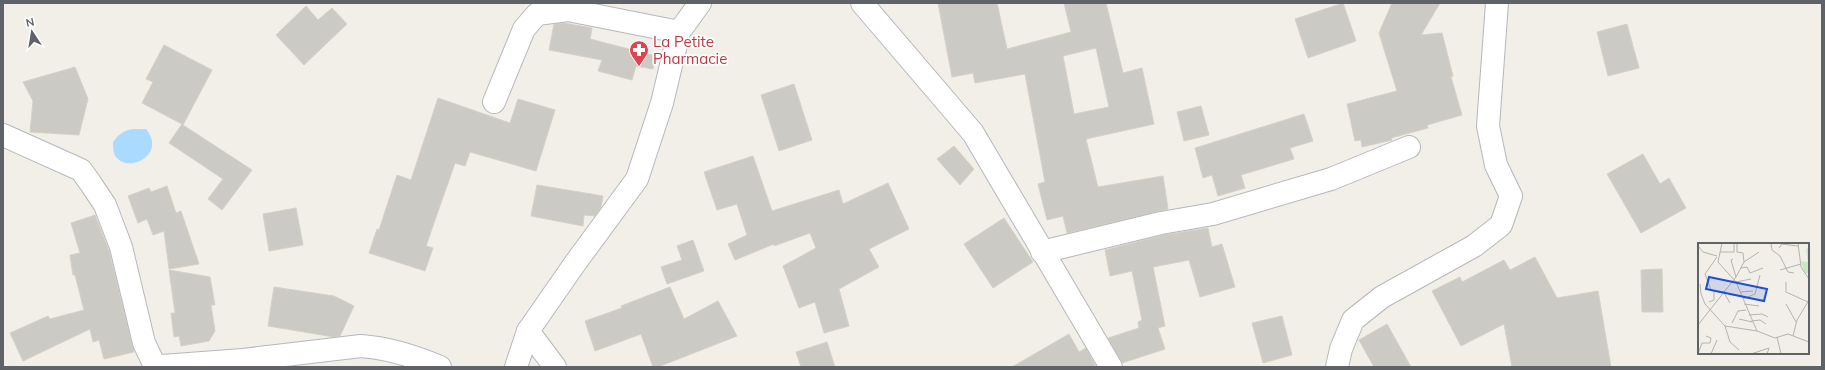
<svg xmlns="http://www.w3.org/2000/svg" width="1825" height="370" viewBox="0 0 1825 370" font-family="Mulish,sans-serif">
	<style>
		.water { fill: #aadaff }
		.building { fill: #cccac5; stroke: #d6d1c6; fill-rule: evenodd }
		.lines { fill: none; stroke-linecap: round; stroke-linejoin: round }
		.minor-casing { stroke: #b5b8bc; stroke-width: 24 }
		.minor { stroke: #fff; stroke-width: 22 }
		.labels { text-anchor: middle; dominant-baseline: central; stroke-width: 3.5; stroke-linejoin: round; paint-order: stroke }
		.health-label { font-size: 15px; fill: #be3a42; stroke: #fff; text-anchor: start }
		.inset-road { fill: none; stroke: #b3b3b1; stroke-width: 1 }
		.view { fill: #1d4ed8; fill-opacity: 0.15; stroke: #1d4ed8; stroke-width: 2 }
		.inset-edge { fill: none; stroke: #5f6368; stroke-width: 2 }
	</style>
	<rect width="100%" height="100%" fill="#f1efe8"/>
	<path class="water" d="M134,129H146C167,154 129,174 116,157C113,153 113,147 113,142C119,134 124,130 134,129Z"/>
	<g class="building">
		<path d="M938,3H997L1007,49L1071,32L1064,3H1106L1123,73L1142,68L1154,124L1086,139L1098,187L1163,176L1168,209L1067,233L1063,216L1047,220L1038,184L1045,182L1025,74L975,83L973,73L952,77ZM1096,48L1109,107L1074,114L1063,56Z"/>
		<polygon points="1343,3 1356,41 1308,58 1295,19"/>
		<polygon points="1392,3 1440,3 1421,35 1442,33 1453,76 1451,77 1462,115 1427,125 1428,128 1391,138 1392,140 1362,147 1361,140 1355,141 1347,104 1397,91 1379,33"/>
		<polygon points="306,6 318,20 332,8 347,24 304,65 276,35"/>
		<polygon points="564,23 592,28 590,39 656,56 653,69 636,66 632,80 598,71 602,60 549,50 554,24"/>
		<polygon points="1627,24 1639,68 1608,76 1597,32"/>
		<polygon points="164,45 212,70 183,125 252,170 222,210 208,199 223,179 169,143 182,124 142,103 153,82 146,79"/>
		<polygon points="75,67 88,99 79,135 30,132 33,101 23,82"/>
		<polygon points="794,84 812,140 779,151 761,95"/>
		<polygon points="438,98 510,123 518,99 555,110 536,171 470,152 465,166 455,163 426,246 433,248 425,271 369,253 377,229 379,230 397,175 411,180"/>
		<polygon points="1201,106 1209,135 1184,141 1177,112"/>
		<polygon points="1304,114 1313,141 1290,148 1294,159 1241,175 1245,188 1218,196 1212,175 1203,178 1195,148"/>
		<polygon points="954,146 974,169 960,185 937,159"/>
		<polygon points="1643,154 1660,184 1669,178 1686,208 1641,233 1607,174"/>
		<polygon points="753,156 772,211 839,190 843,204 888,183 909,229 869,249 879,267 839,289 849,326 824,333 815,302 799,308 783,266 816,248 810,233 774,246 774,244 735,260 728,244 747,235 737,204 717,210 704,172"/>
		<polygon points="537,185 603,196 601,207 595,216 584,215 583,226 531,216"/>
		<polygon points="167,186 176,213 181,211 199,264 169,269 164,231 153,235 147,219 138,223 128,196 149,188 151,192"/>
		<polygon points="296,208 303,245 269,251 263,214"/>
		<polygon points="95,215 109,251 134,352 104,359 99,340 93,342 90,329 23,361 10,333 48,316 50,319 84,310 75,275 73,275 70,255 80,253 71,223"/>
		<polygon points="1004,218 1033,262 993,288 964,244"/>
		<polygon points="1208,228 1212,247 1222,244 1235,287 1200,297 1189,260 1153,267 1165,326 1158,328 1165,349 1122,363 1108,338 1139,328 1138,322 1142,320 1132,271 1110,276 1105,250 1164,235"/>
		<polygon points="693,240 704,271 667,284 661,267 682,260 677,246"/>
		<polygon points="1535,257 1557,298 1598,291 1611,367 1512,367 1504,324 1461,346 1432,291 1460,277 1462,282 1504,260 1510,270"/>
		<polygon points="1662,269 1663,312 1642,312 1641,270"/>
		<polygon points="169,270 210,277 215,305 211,305 215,331 209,341 181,346 179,336 174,337 171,313 175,313"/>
		<polygon points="274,287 334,296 354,306 340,336 334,337 268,326"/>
		<polygon points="670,287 684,319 718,301 737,336 658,367 653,367 641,334 595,351 585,321 622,308 621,306"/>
		<polygon points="1282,316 1292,355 1263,363 1252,323"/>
		<polygon points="1387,324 1411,367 1374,367 1359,340"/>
		<polygon points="1069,334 1079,352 1086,348 1096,367 1012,367"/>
		<polygon points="827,342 835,367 801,367 796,352"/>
	</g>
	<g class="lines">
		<g class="minor-casing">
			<g id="minor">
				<polyline points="862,3 973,133 1111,367"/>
				<polyline points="494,102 524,29 537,14 568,10 679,32"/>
				<path d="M3,135L81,170L91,184L105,205L121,247L144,343L154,364L162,366L243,360L361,346C389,348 414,356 440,367"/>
				<polyline points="1042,252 1161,223 1213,214 1331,179 1409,147"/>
				<polyline points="528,331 555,367"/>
				<polyline points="516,367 528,331 576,262 637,179 662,103 679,32 700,3"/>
				<polyline points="1337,367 1341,349 1353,320 1382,297 1474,246 1501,225 1511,196 1496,165 1488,126 1497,3"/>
			</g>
		</g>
		<use href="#minor" class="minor"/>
	</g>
	<defs>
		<g id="pharmacy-pin" transform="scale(1)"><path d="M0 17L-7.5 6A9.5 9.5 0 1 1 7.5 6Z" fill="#e0444e" stroke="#fff"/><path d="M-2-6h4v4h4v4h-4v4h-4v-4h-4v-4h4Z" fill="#fff"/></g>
	</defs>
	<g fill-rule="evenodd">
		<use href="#pharmacy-pin" x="639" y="50"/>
	</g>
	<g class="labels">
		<g class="health-label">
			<text x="653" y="41">La Petite<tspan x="653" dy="17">Pharmacie</tspan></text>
		</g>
	</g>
	<g transform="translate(1698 243)">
		<rect width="111" height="111" fill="#f1efe8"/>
		<path d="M111,3V31L106,29L103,18L110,19L108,7Z" fill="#c5e8c5"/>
		<path class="inset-road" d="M24,0L20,19L38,39L59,88M39,0V9L45,10L46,19M73,0L74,7L82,13L90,29L96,30M100,0L103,24L111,36M0,3L5,9L19,13M81,5L84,1L100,3M22,9H36V0M19,14L7,31L13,47L24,50M35,16L33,17L38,34M43,25L49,24L52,30L65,25M82,27L103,21M38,39L53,36M88,39V49L110,59M2,41L3,51L7,61L27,83L59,88L77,95L90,91L111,99M25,48L32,60M42,49L55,48M45,56L57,51L62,32M11,59L16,57V47M46,61L61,63M88,61L98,79M51,72L64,71L70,74M41,76L54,79M53,78L62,77L68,81M34,80L40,68L48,67M0,82L38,34L46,19L61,9M27,83L32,99L41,107M95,93L99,77L111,57M79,94L83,111M0,111L4,100H12L13,95L8,93M13,111L19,97M53,111L71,105L69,111"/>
		<path class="view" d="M11,34L69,46L66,58L8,46Z"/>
		<rect width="111" height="111" class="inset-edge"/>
	</g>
	<rect width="1825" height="370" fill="none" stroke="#5f6368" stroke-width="8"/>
	<g transform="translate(32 32) rotate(348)" stroke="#ffffff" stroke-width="3" paint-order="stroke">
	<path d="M0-3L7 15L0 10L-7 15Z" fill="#5f6368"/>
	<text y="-6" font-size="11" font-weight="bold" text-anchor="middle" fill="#5f6368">N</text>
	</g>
</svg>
